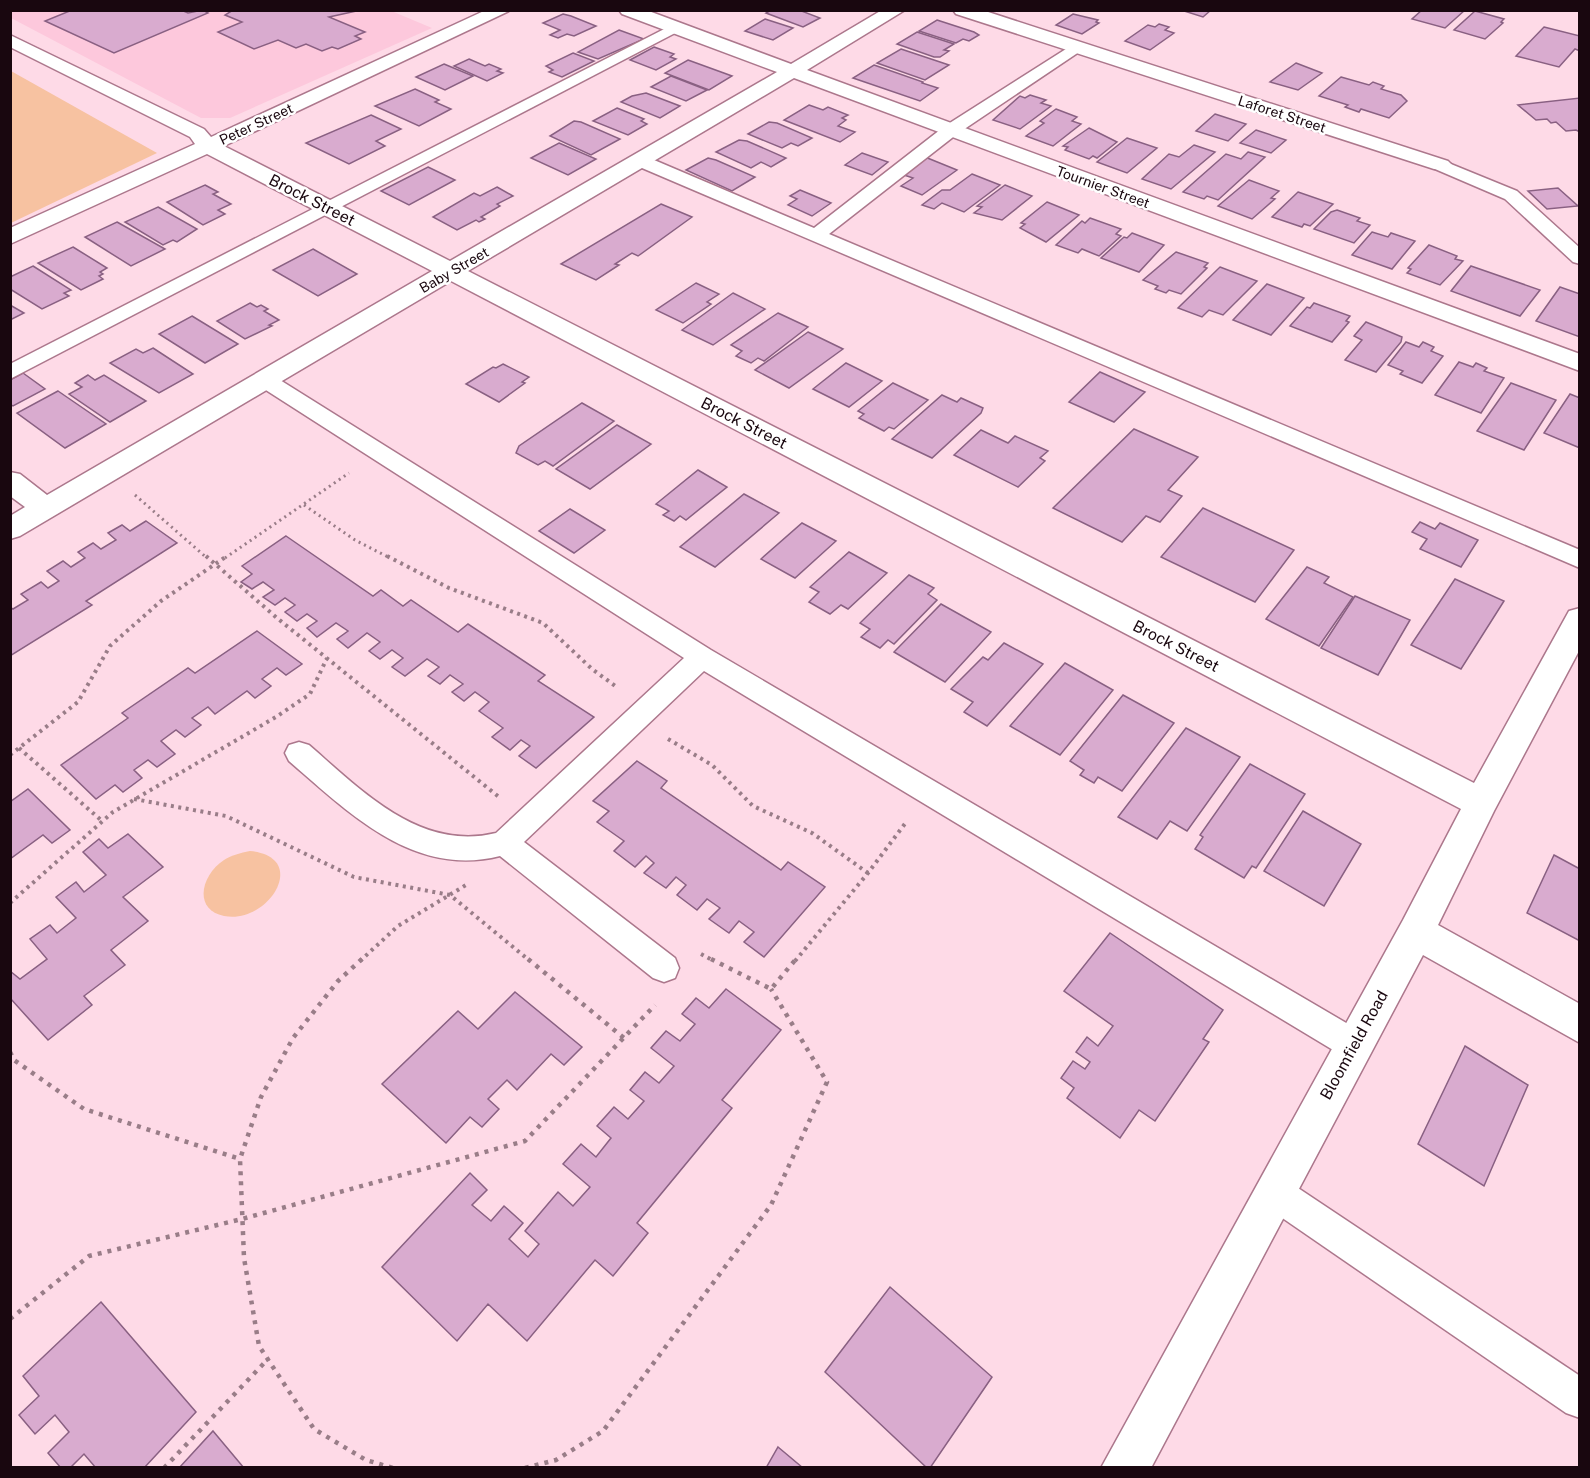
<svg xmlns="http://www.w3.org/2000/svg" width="1590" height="1478" viewBox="0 0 1590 1478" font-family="'Public Sans',sans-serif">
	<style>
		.built { fill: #fdc8dc }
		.green { fill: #f7c2a1 }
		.building { fill: #d9abcf; stroke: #896082; stroke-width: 1.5 }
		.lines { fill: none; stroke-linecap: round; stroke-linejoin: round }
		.lane-casing { stroke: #ac778c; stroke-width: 3 }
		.street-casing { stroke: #ac778c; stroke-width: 3 }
		.path-far2 { stroke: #997d88; stroke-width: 3; stroke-dasharray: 2 4; stroke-linecap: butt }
		.path-far1 { stroke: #997d88; stroke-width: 4; stroke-dasharray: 3 4.5; stroke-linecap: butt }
		.path { stroke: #997d88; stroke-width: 4.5; stroke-dasharray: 4 6; stroke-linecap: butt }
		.lane { fill: #fff; fill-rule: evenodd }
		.street { fill: #fff; fill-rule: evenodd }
		.labels { text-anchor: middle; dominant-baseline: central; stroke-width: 5; stroke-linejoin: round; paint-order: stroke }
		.far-street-label { font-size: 14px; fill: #19070f; stroke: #fff }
		.street-label { font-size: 16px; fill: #19070f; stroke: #fff }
	</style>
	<rect width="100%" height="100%" fill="#fedae7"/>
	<polygon class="built" points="389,10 432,28 230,118 201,118 11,18 10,11"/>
	<g class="green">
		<polygon points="11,71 157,153 11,223"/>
		<path d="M250,851C311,857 268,925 224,916C192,909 202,874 224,860C232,855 240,853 250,851Z"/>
	</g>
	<g class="building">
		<polygon points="72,10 181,10 188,13 203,10 208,13 114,53 45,21"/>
		<polygon points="233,10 361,10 329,17 365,32 355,36 361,39 338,49 332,47 322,51 306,44 296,48 278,40 254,49 218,32 242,22 225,15"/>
		<polygon points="771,10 799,10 820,18 803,27 766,13"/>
		<polygon points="1181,10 1211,10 1203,17"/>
		<polygon points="1422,10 1465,10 1445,28 1412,19"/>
		<polygon points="1475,11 1504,19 1501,22 1503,23 1485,39 1454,30"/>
		<polygon points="563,14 571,16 596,26 574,36 567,34 558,38 550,35 560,30 543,23"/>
		<polygon points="1073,14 1098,20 1096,22 1099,23 1082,34 1056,25"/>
		<polygon points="765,19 793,28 773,40 745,31"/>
		<polygon points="937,20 974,32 979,35 969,41 963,39 956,43 919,31"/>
		<polygon points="1159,24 1169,27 1165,30 1174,33 1150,50 1125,41 1148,25 1155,27"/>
		<polygon points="1544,27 1580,36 1580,51 1575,49 1559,67 1516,56"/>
		<polygon points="619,30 644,39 598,59 578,52"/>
		<polygon points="917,32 954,44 944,50 949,51 940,57 934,57 897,44"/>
		<polygon points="654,47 674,54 670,57 676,59 656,70 630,60"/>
		<polygon points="901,49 949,65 925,80 877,63"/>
		<polygon points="573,53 594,61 562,77 549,72 553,70 546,66"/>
		<polygon points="469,59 485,66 489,64 501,69 497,71 503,73 487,81 454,66"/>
		<polygon points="688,60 732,76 709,90 665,73"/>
		<polygon points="1296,63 1322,73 1298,90 1270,82"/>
		<polygon points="444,64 473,76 445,90 416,77"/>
		<polygon points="874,65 923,82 922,83 938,88 920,101 853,78"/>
		<polygon points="671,76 707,90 686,101 651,87"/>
		<polygon points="1341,77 1369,85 1373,82 1384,86 1381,89 1401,95 1407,101 1389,118 1361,109 1359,112 1345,107 1348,105 1319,96"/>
		<polygon points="415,89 439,100 435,102 451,109 419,126 375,106"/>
		<polygon points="646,93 680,106 660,118 621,102 632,96"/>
		<polygon points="1030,95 1046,100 1041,103 1051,106 1020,129 993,120 1020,96 1025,98"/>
		<polygon points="1580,98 1580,132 1576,130 1566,131 1556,122 1551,123 1547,119 1536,120 1518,105"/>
		<polygon points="809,105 823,110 828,107 848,115 842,118 846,120 838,126 855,132 840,142 784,120"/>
		<polygon points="617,108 644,119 641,121 647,124 628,135 593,121"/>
		<polygon points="1056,109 1077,117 1072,121 1081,124 1053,146 1026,136 1044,123 1040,121"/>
		<polygon points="1215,114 1246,124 1228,141 1196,131"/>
		<polygon points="371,115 401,129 376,141 385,146 349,164 306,143"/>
		<polygon points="574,121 581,122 620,139 591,155 550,136"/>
		<polygon points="769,122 777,123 812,138 798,146 791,143 782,148 748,134"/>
		<polygon points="1089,128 1117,142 1097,158 1093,156 1089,159 1065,150 1068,147 1063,146"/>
		<polygon points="1256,130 1286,140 1271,153 1240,143"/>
		<polygon points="1127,138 1157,148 1127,173 1097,162"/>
		<polygon points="739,140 747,141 786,158 771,167 761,162 751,168 716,152"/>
		<polygon points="559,143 596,159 568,175 531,158"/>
		<polygon points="1194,145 1215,152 1171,189 1142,179 1169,154 1179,157"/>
		<polygon points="1248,152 1265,157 1218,200 1207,196 1204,199 1183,192 1226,154 1241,159"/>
		<polygon points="862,153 888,162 872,175 845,165"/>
		<polygon points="925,157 957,170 922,195 901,186 913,178 901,174"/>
		<polygon points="708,158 716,160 755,177 732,191 686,170"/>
		<polygon points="428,167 455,180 409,205 381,191"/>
		<polygon points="972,174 1000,185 964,212 942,203 934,209 922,205 942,190 950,190"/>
		<polygon points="1249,180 1279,191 1271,198 1275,199 1252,219 1218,206"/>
		<polygon points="205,185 218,192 213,194 231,204 218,210 225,214 203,225 167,202"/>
		<polygon points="1005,185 1032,196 1002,220 974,213 982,207 977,206"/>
		<polygon points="497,187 513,196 497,204 500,206 481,217 485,219 479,222 476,220 457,230 433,217 474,193 480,196"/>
		<polygon points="1558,188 1578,206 1547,209 1528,191"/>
		<polygon points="800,190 831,203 812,216 788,205 797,199 790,196"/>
		<polygon points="1298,192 1333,204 1310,226 1304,224 1302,227 1272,217"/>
		<polygon points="1047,202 1079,215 1046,242 1020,228 1025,224 1021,223"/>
		<polygon points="661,204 692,217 638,256 632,253 615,264 619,265 596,280 561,264"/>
		<polygon points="158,207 197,229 177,242 173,240 163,245 125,222"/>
		<polygon points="1337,210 1360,218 1357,221 1370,225 1354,243 1314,229 1331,212"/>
		<polygon points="1090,218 1121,229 1116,234 1121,236 1099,256 1082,249 1078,253 1056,245 1082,221 1085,223"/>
		<polygon points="117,222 165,249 131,266 85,237"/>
		<polygon points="1372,232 1388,237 1391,233 1415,241 1392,269 1352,255"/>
		<polygon points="1132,233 1164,245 1139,272 1101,258 1124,237 1127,238"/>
		<polygon points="1429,245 1457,256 1455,259 1463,261 1440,285 1407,273 1411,269 1408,268"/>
		<polygon points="73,247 107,268 100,272 103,274 99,276 103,279 81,290 38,263"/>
		<polygon points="313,249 357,274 318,296 273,270"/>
		<polygon points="1176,252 1208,263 1204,267 1207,268 1181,294 1169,290 1166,293 1155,289 1158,286 1143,280"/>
		<polygon points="33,266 71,290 64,293 69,296 42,309 10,289 10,277"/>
		<polygon points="1471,266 1540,290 1520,316 1451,291"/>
		<polygon points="1220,267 1257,281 1223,315 1209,310 1202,317 1178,308"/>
		<polygon points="696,283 719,294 707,302 711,304 683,323 656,310"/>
		<polygon points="1267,284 1304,298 1271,335 1233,320"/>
		<polygon points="1560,287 1580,294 1580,337 1536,321"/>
		<polygon points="733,293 765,309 713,345 682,330"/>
		<polygon points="250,303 257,307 261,305 268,309 264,311 279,320 269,325 272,326 245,339 217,321"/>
		<polygon points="1314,303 1350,316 1346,321 1349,322 1332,342 1290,326 1307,307 1310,308"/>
		<polygon points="10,305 24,313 10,320"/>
		<polygon points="778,313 808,327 764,361 758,358 751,363 736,356 742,351 731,345"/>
		<polygon points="192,316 238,344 205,363 159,334"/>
		<polygon points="1366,322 1402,337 1401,342 1376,372 1345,360 1362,340 1354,336"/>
		<polygon points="808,332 843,349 789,388 755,370"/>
		<polygon points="1406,342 1419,347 1423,342 1434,347 1431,351 1443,356 1422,383 1400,374 1403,371 1388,365"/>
		<polygon points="153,348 193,374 159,393 110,363 136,349 143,353"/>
		<polygon points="1459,362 1473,367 1476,363 1487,368 1484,371 1504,378 1481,413 1435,395"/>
		<polygon points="846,363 882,381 849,407 813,389"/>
		<polygon points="503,364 529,377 522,382 525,383 499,402 466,384 493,367 496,368"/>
		<polygon points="1100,372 1145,392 1114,422 1069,402"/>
		<polygon points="23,373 45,389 13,406 10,404 10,380"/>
		<polygon points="88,375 95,380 104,375 146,401 110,422 69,394 82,387 75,383"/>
		<polygon points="893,383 928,400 894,429 889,427 884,431 859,418 864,414 858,411"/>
		<polygon points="1511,383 1556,400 1524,450 1477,431"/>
		<polygon points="58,391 106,424 65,448 17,413"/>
		<polygon points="1570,394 1580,398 1580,448 1544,433"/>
		<polygon points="942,395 957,402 961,398 983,408 981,413 932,458 892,439"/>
		<polygon points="582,403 614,421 553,466 545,461 538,465 516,453 519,446"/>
		<polygon points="617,425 651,444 590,489 556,469"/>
		<polygon points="1134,429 1198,457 1168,490 1182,496 1160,522 1146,516 1122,542 1053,508"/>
		<polygon points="981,430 1008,443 1015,436 1048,451 1040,458 1045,461 1018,487 954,455"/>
		<polygon points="698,470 727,487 686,520 680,516 674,521 663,515 669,511 656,504"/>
		<polygon points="744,494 779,513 715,567 680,547"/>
		<polygon points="1203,508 1294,550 1255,602 1161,557"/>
		<polygon points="570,509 605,530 574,553 539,531"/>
		<polygon points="146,521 177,543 86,601 92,605 10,656 10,607 13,609 28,600 21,594 41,582 48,588 59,581 47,571 63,561 71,567 85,558 78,552 93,543 101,549 116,540 108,533 122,525 130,531"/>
		<polygon points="1420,522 1435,529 1440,523 1478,540 1461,567 1420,549 1427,539 1412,532"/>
		<polygon points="802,523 836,541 795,578 761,559"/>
		<polygon points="286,536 373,596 381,590 403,606 411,600 458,632 468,624 545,675 538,681 594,717 536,768 519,756 530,746 521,740 510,750 492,737 503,728 479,711 489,702 475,692 464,701 452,692 463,684 450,675 440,684 428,676 439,667 427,659 405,676 392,667 403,658 392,650 380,659 369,651 380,642 367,633 348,648 337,639 348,631 336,623 317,637 307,628 317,621 307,614 297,621 285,612 295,605 285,598 275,605 263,597 274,590 263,582 252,589 241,582 252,574 242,566"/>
		<polygon points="849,552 887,573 848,609 841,605 830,614 809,602 819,592 810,587"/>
		<polygon points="1307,567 1329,577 1324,583 1353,597 1319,646 1266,619"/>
		<polygon points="909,575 934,588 928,594 937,600 894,644 888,640 880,648 861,637 870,629 860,623"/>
		<polygon points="1455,579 1504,601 1461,669 1411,645"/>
		<polygon points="1355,596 1410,620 1378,675 1321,648"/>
		<polygon points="941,604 991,632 945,682 894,652"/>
		<polygon points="257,631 302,664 286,675 277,668 262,679 271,686 255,698 247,691 215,714 208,707 192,718 201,725 185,737 176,730 161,741 175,754 157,767 148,760 134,770 142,778 123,792 115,785 96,799 61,765 128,718 122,713 188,668 195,673"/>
		<polygon points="1004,643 1043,664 987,726 964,712 973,702 951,689 983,657 988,660"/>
		<polygon points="1065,663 1113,690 1060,755 1010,726"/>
		<polygon points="1123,695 1174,723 1122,791 1098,777 1094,783 1080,775 1084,770 1070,761"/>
		<polygon points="1186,728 1240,757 1187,831 1170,821 1157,839 1118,817"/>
		<polygon points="637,761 667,781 661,788 781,870 788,862 825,887 764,957 744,942 754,932 739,921 729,933 709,919 720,908 707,899 697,910 677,895 686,885 676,877 666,888 644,873 654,863 646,856 635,867 614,851 624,841 597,822 609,811 593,801"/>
		<polygon points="1250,764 1305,794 1256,868 1252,866 1244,878 1195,849 1203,837 1200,835"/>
		<polygon points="28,789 70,830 52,843 43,835 10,859 10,802"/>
		<polygon points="1303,811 1361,844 1324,906 1264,871"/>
		<polygon points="128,834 163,867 123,897 148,921 111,950 125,965 84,996 92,1005 48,1040 10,998 10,971 20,979 47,959 30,939 50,925 57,933 76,918 56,897 76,882 84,892 106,875 83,852 99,839 108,848"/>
		<polygon points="1554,855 1580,869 1580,941 1527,913"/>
		<polygon points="1110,933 1223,1010 1203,1039 1209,1042 1155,1121 1139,1110 1120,1138 1067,1098 1074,1088 1061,1078 1073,1061 1085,1069 1090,1062 1076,1052 1087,1037 1098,1046 1113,1026 1064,991"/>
		<polygon points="726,989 781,1030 722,1100 732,1108 637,1223 648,1233 613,1276 595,1260 527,1341 488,1304 457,1341 382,1267 470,1173 487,1190 472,1205 491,1221 504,1206 523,1223 509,1239 528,1257 539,1244 525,1231 558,1192 573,1206 590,1187 563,1164 581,1144 596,1157 611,1138 597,1126 614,1107 628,1119 644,1101 630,1090 645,1072 659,1083 674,1066 651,1048 666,1031 680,1041 695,1024 682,1014 696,998 709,1008"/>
		<polygon points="515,992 582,1047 564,1065 551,1054 517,1090 507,1080 488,1099 499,1109 482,1127 470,1117 446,1143 382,1084 458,1011 478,1029"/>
		<polygon points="1465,1046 1528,1085 1484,1186 1418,1144"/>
		<polygon points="890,1287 992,1377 930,1468 927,1468 825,1372"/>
		<polygon points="101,1302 196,1412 144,1468 96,1468 84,1454 70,1468 61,1468 48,1453 69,1432 55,1415 35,1434 19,1415 39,1396 23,1376"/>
		<polygon points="213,1431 244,1468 179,1468"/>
		<polygon points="778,1447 803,1468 766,1468"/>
	</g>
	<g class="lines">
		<g class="lane-casing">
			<g id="lane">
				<polygon points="674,24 681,28 679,31 10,379 10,364"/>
				<polygon points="1077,42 1085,47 1082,50 957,134 829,234 1580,550 1580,568 635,165 632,161 635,157 647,157 814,228 945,126"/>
				<polygon points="1441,160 1517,191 1580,248 1580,264 1573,262 1505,199 1435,169 1432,165"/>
				<path d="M265,374L272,375L711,650L1365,1034L1370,1045L1365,1056L1354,1060L1343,1056L704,671L524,842L675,958L679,968L675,978L664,982L653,978L500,856C414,878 349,813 289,761L285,753L289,745L299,742L309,745C361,790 420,852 496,833L684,658L258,385L255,380L258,375Z"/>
				<polygon points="1274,1175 1286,1180 1580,1376 1580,1418 1566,1413 1262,1204 1257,1192 1262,1180"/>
			</g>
		</g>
		<g class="street-casing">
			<g id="street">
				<polygon points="486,10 511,10 224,146 450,261 777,72 622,14 619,10 646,10 791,64 882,10 905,10 807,70 1580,354 1580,371 794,78 468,271 1474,783 1569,611 1580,608 1580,649 1494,811 1438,925 1580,1004 1580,1043 1423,955 1151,1468 1101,1468 1403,920 1461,809 451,281 20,536 10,539 10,516 25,507 10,496 10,472 20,474 47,495 432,271 207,154 10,244 10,228 195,144 190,137 10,47 10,35 204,129 211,137"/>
				<polygon points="953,10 982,10 1448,161 1452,165 1448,169 1434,169 956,14"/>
			</g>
		</g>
		<g class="path-far2">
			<polyline points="135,495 207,558"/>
			<polyline points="304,505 355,540 390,558"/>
			<polyline points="225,558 349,473"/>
		</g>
		<g class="path-far1">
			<polyline points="206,556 277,618 499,797"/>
			<polyline points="387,556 449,588 543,623 592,669 618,688"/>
			<polyline points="668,739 712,765 753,806 812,833 868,873"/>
			<polyline points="19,748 102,821"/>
			<polyline points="10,755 78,702 110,646 161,601 227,556"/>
			<polyline points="134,799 226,816 354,877 450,895 530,961"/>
			<polyline points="10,903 113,812 276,717 310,694 327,658"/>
			<polyline points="701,954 714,961"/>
			<polyline points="360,961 398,926 466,885"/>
			<polyline points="795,961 868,873 907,821"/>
		</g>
		<g class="path">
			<polyline points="362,959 338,981 293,1038 261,1097 240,1159 244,1258 259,1346 314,1429 366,1460 393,1468"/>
			<polyline points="528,959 624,1038"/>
			<polyline points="711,959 771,989 796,959"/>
			<polyline points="10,1052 14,1060 84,1109 240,1159"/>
			<polyline points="10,1319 89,1256 242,1219 525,1141 655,1005"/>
			<polyline points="164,1468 268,1359"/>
			<polyline points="525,1468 556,1460 603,1431 771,1205 827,1082 771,989"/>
		</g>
		<use href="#lane" class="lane"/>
		<use href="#street" class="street"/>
	</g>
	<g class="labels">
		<g class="far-street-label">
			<text transform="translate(1282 114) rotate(18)">Laforet Street</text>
			<text transform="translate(256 124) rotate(-25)">Peter Street</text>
			<text transform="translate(1103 187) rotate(20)">Tournier Street</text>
			<text transform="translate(454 270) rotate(-30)">Baby Street</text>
		</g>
		<g class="street-label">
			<text transform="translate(312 200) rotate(27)">Brock Street</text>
			<text transform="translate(744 423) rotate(27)">Brock Street</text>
			<text transform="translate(1176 646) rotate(27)">Brock Street</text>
			<text transform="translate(1354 1045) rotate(-61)">Bloomfield Road</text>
		</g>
	</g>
	<rect width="1590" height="1478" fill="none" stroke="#19070f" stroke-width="24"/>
</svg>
